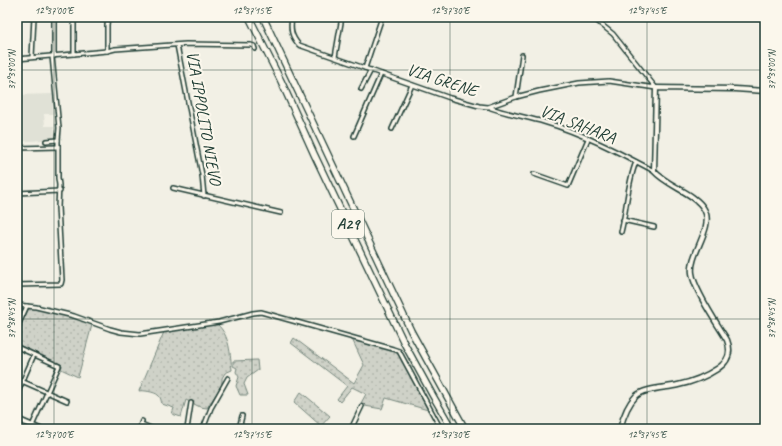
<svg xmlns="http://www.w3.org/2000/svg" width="782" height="446" viewBox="0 0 782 446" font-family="Caveat,sans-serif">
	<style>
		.built { fill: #e0e1d6 }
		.grass { fill: url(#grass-dots); stroke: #77887e }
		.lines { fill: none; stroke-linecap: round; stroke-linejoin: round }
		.street-casing { stroke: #1f3d34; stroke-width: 6 }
		.secondary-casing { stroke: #1f3d34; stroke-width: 7 }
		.highway-casing { stroke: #1f3d34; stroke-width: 8 }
		.street { stroke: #fbf7ec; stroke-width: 3 }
		.secondary { stroke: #fbf7ec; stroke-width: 4 }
		.highway { stroke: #fbf7ec; stroke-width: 5.5 }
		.ticks { fill: none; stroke: #1f3d34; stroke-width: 1; stroke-opacity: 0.45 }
		.labels { text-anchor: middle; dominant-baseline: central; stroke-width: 4; stroke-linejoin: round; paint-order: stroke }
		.shield { fill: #fbf7ec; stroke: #61756b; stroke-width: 1 }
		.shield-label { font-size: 16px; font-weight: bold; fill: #1f3d34 }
		.street-label { font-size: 17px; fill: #1f3d34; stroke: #fbf7ec }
		.neatline { fill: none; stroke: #1f3d34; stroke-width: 1.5 }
		.ticks-label { font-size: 10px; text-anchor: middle; fill: #1f3d34 }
	</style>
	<defs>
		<pattern id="grass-dots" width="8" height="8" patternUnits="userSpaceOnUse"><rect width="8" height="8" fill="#cfd2c8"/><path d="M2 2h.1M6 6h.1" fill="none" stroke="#b1b5ac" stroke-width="1.8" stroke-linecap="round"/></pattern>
	</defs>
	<rect width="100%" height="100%" fill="#f2f0e5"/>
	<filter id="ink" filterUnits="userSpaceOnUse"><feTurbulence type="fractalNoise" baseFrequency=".025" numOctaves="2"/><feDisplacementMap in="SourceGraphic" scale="8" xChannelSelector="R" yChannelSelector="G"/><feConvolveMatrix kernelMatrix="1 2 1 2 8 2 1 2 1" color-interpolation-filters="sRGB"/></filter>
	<g filter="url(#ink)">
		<polygon class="built" points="53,94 54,114 44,114 45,126 54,126 55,139 17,142 17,95"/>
		<g class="grass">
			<path d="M29,308C41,306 81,319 92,325L78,377L61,369L62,365L60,364L17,344V332Z"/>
			<path d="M215,324H217C230,336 230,353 232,370L225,373L222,378V385L207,408L200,407L186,400L181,417L172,414L174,408L162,404C161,401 161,397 158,395C155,392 143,390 139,391L164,332Z"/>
			<polygon points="294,338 354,383 364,365 352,339 389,349 398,354 402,360 428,410 386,398 382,409 365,406 361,403 366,394 352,387 340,402 337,399 347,386 291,343"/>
			<polygon points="257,360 258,370 247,378 244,384 248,395 240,395 236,386 239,377 236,372 237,368 233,366 233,361"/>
			<polygon points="301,392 330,416 321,426 294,402"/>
		</g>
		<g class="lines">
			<g class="street-casing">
				<g id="street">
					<path d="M292,17C290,29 291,36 299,45L450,98L479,106L488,107L516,97L539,91L579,83L609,81L656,88"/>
					<polyline points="592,17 613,34 656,88"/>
					<polyline points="177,45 202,175 204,196"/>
					<polyline points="107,51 107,25 108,17"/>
					<polyline points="74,54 74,17"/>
					<polyline points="54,56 54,17"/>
					<polyline points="32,57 34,17"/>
					<polyline points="335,57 342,17"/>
					<polyline points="17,59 107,51 115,49 186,44 251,45 254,46 255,49"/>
					<polyline points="365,68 382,17"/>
					<polyline points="361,89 371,70"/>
					<polyline points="516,97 522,55"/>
					<path d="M491,108C508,114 526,117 544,122C582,133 618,152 654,171"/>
					<polyline points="392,129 412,85"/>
					<polyline points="354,136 381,74"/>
					<polyline points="46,141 58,140"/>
					<polyline points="17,148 58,147"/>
					<polyline points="534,174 568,186 588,139"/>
					<polyline points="173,188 281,213"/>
					<polyline points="17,193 60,191"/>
					<polyline points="623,220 654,227"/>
					<path d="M621,232C627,209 627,184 636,162"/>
					<polyline points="17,285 61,284 62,280 58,207 59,185 58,178 58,140 59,128 52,56"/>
					<polyline points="17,305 36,307 74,316 110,329 121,332 140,334 219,322 253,313 261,312 393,349 399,351 441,429"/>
					<polyline points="17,328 27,306"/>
					<polyline points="17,347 59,366 32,426"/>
					<polyline points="17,379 67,401"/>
					<polyline points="17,394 34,355"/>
					<polyline points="141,424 153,429"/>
					<polyline points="139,429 142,421"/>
					<polyline points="187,429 191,403"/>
					<polyline points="203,429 211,408 228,378"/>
					<polyline points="239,429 242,416"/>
					<polyline points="351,429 362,406"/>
				</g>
			</g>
			<g class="secondary-casing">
				<g id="secondary">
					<polyline points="17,419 40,429"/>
					<path d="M620,429C623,417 627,405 636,396C644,388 666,388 678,385C692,382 705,377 717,369C728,362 732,353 727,340C718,325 694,290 692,273C689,254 715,227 704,209C695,193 667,186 654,171L656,88L735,89L765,91"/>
				</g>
			</g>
			<g class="highway-casing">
				<g id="highway">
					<polyline points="249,17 281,81 314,154 404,343 433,396 452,429"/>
					<polyline points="263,17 411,331 465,429"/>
				</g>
			</g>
			<use href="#street" class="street"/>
			<use href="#secondary" class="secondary"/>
			<use href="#highway" class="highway"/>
		</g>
	</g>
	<path class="ticks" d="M54,17V429M252,17V429M450,17V429M647,17V429M17,70H765M17,319H765"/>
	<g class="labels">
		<rect class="shield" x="332" y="210" width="32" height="28" rx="3"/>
		<g class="shield-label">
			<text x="348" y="224">A29</text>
		</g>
		<g class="street-label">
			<text transform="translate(442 80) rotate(18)">VIA GRENE</text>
			<text transform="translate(204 118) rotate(80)">VIA IPPOLITO NIEVO</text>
			<text transform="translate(578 124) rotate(21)">VIA SAHARA</text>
		</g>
	</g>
	<rect width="782" height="446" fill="none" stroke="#fbf7ec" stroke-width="44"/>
	<rect x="22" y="22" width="738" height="402" class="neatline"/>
	<g class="ticks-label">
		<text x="54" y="14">12°37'00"E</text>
		<text x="252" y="14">12°37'15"E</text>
		<text x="450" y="14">12°37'30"E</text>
		<text x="647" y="14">12°37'45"E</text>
		<text transform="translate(11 70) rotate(-90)" y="4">37°39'00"N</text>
		<text transform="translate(771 70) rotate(-90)" y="4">37°39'00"N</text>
		<text transform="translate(11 319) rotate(-90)" y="4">37°38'45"N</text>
		<text transform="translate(771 319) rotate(-90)" y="4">37°38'45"N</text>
		<text x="54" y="438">12°37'00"E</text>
		<text x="252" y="438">12°37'15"E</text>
		<text x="450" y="438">12°37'30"E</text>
		<text x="647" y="438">12°37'45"E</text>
	</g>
</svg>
